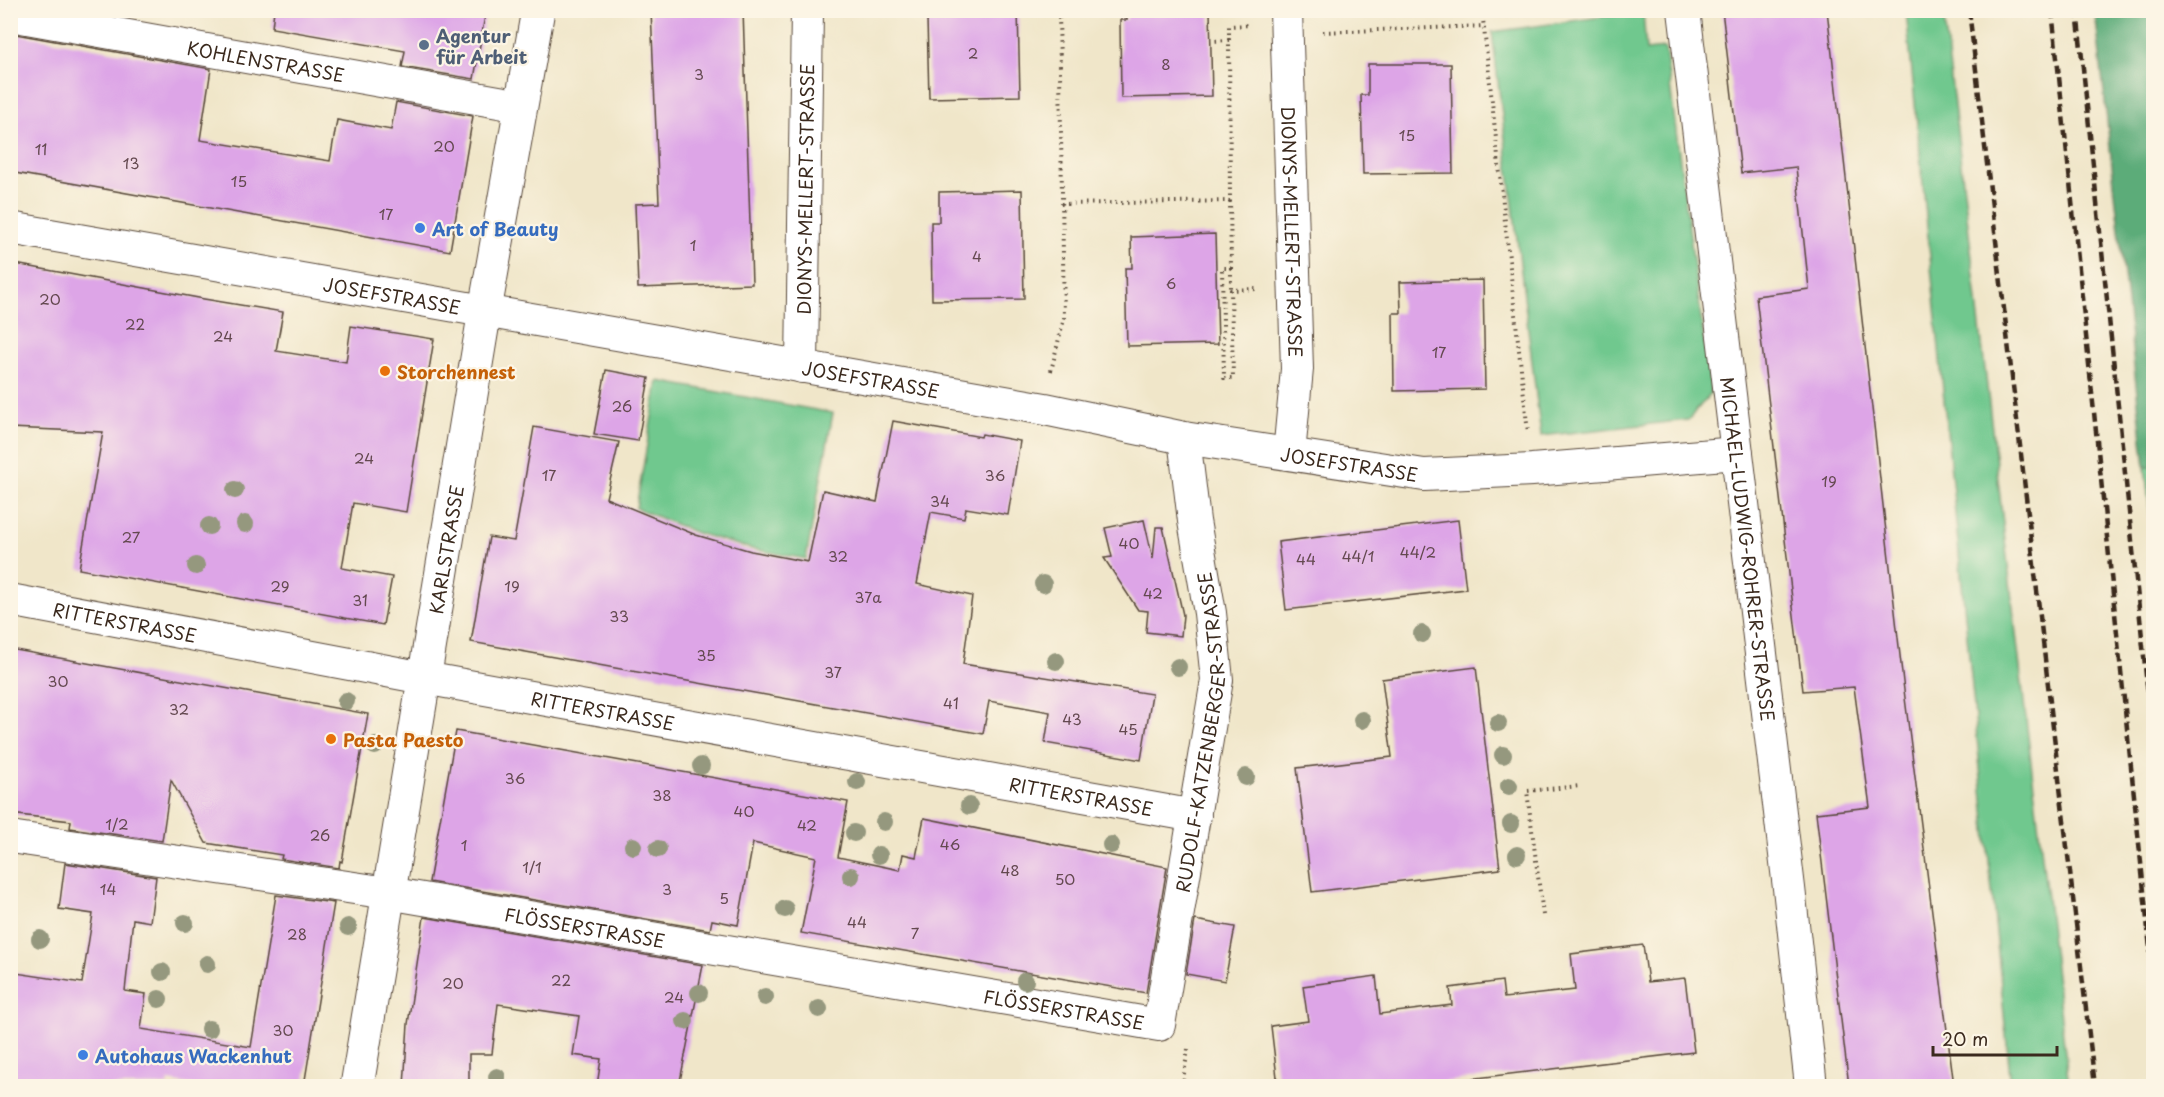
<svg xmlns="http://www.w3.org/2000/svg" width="2164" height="1097" viewBox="0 0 2164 1097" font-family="'Playpen Sans',sans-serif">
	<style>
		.green { fill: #6fc88e; stroke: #557956; stroke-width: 1.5 }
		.forest { fill: #5bac79; stroke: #4b6b4c; stroke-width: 1.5 }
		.building { fill: #dda5e7 }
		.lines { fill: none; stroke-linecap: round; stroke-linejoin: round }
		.street-casing { stroke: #564638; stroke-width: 34 }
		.secondary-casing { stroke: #564638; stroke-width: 35 }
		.path { stroke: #564638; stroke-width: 4; stroke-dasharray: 1.5 4.5; stroke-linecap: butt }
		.street { stroke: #fff; stroke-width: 32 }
		.secondary { stroke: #fff; stroke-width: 33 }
		.rail { stroke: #3b2a1e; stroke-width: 4.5; stroke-dasharray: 9 4.5; stroke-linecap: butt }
		.tree { fill: #95987e }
		.service-dot { fill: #5c6f8a; stroke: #fcf5e5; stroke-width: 2 }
		.shop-dot { fill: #3f7fe0; stroke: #fcf5e5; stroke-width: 2 }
		.food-dot { fill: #e8710a; stroke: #fcf5e5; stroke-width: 2 }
		.labels { text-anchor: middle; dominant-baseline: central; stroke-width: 4.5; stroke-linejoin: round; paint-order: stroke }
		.number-label { font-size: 15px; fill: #644950 }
		.service-label { font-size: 18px; font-weight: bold; fill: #4e5e75; stroke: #fcf5e5; text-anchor: start }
		.street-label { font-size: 18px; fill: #3b2a1e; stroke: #fcf5e5 }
		.shop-label { font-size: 18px; font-weight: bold; fill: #366cbe; stroke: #fcf5e5; text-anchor: start }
		.food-label { font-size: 18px; font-weight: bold; fill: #c56008; stroke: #fcf5e5; text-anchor: start }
	</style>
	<rect width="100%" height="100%" fill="#fcf5e5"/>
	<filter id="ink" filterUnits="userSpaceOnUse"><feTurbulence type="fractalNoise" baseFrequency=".0167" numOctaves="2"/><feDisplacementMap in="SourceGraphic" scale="12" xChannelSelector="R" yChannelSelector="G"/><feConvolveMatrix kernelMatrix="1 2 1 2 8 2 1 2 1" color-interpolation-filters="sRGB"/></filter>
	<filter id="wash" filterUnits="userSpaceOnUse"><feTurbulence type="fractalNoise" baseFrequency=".008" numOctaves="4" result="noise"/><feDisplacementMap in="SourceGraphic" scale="24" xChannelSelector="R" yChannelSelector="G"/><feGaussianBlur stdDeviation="1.35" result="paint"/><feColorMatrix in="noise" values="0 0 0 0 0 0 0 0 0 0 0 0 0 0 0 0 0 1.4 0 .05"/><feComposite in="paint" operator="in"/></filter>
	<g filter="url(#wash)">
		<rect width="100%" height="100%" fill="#f0e6c9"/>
		<g class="green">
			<polygon points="1643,11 1646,50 1665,48 1711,393 1688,420 1541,436 1492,32"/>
			<polygon points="1906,11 1943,11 2069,1086 2011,1086"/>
			<polygon points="658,381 833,413 806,559 752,549 697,533 636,508"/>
			<polygon points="2153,466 2153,540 2145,467"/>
		</g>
		<polygon class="forest" points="2095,11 2153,11 2153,466 2145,467"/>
		<g id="blocks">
			<g class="building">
				<polygon points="274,10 486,10 474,79 402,67 405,51 272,28"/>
				<polygon points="651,10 743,10 752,284 638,288 635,204 659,203"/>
				<polygon points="934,10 1018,10 1020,96 929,98 927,19 935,19"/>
				<polygon points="1127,10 1210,10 1212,96 1121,98 1120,20 1127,20"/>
				<polygon points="1722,10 1827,10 1903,682 1954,1086 1849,1086 1816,813 1870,807 1854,687 1803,691 1756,296 1809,289 1796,167 1741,173"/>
				<polygon points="10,33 211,69 200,140 330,161 337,120 391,130 396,102 473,116 450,251 10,172"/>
				<polygon points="1368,64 1451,64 1453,173 1363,174 1361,95 1368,95"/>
				<polygon points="1022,190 1024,299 932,300 931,222 939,222 939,192"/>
				<polygon points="1215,234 1218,344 1127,346 1125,268 1132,268 1131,237"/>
				<polygon points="10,263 204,299 283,312 276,351 346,362 351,326 434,339 406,512 353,503 342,568 392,577 383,625 79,569 103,432 10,428"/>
				<polygon points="1483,280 1485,389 1394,391 1393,313 1401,313 1400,282"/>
				<polygon points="606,370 649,378 638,441 594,434"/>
				<polygon points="893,421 981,437 982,434 1020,441 1008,515 966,508 964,518 931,512 917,584 972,596 963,664 1152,694 1141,760 1045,743 1050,712 989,701 983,734 471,642 489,537 514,541 534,427 619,442 606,498 696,535 751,551 808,562 823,490 877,502"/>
				<polygon points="1144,520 1153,559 1156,527 1163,527 1183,615 1181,636 1146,632 1148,611 1138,610 1104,558 1112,557 1105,528"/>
				<polygon points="1458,520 1466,589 1286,610 1278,542"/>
				<polygon points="10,649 368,714 342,862 340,861 339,868 281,859 282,855 206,843 171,780 162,841 70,828 71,821 10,814"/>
				<polygon points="1476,667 1500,869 1312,892 1297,768 1392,757 1382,679"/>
				<polygon points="456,731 848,802 838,857 900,870 903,854 916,857 924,818 1167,867 1146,993 801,933 816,857 753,843 738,925 712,920 710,930 429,882"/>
				<polygon points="65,863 156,877 150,922 133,919 125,991 146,994 141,1029 251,1047 276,895 334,903 304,1086 203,1086 168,1081 167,1086 10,1086 10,972 82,983 93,914 59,909"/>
				<polygon points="424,917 703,965 679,1086 597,1086 601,1059 573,1055 579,1016 498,1004 492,1054 469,1054 469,1086 404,1086 408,1024"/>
				<polygon points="1195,920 1235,927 1225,981 1186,974"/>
				<polygon points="1643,945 1648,982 1685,978 1694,1052 1410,1086 1278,1086 1271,1026 1308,1021 1303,986 1376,976 1380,1014 1452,1005 1450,988 1502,981 1504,998 1575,990 1571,954"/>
			</g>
		</g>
	</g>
	<g filter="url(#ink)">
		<use href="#blocks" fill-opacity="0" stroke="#564638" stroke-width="1.5"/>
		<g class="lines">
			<g class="street-casing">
				<g id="street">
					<path id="s1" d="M1286,10L1297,369L1289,454"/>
					<path id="s2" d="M1684,10L1789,888L1811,1086"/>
					<path id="s3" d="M10,15L521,106"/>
					<path id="s4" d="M10,228L1045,409L1184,438L1424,475L1532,470L1737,453"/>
					<path id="s5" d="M802,367L807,10"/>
					<path id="s6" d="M10,600L424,678L1195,816"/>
					<path id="s7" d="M10,837L388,893L1159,1025L1217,680L1210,613L1194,521L1184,438"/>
				</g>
			</g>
			<g class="secondary-casing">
				<g id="secondary">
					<path id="s8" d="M357,1086L485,310L538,10"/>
				</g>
			</g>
			<g class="path">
				<polyline points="1482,10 1528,433"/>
				<polyline points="1323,32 1485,26"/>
				<polyline points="1229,40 1229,26 1250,25"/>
				<polyline points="1230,201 1231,268 1222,268 1224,378 1233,378 1231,290 1258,289"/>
				<polyline points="1061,204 1230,201 1229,40 1211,41"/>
				<polyline points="1231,268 1231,290"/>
				<polyline points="1051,371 1064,318 1059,10"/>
				<polyline points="1543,915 1527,791 1580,786"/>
				<polyline points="1182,1086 1188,1049"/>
			</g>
			<use href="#street" class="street"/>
			<use href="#secondary" class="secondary"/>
			<g class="rail">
				<polyline points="1969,10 2095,1086"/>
				<polyline points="2052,10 2154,987"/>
				<polyline points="2077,10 2154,753"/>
			</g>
		</g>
		<g class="tree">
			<circle cx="235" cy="490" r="9"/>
			<circle cx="245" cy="524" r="9"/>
			<circle cx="209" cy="526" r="9"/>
			<circle cx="196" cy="566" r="9"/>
			<circle cx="1043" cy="584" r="9"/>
			<circle cx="1422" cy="634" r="9"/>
			<circle cx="1056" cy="661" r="9"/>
			<circle cx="1178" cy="667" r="9"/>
			<circle cx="346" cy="701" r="9"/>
			<circle cx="1362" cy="720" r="9"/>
			<circle cx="1498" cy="723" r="9"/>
			<circle cx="375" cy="746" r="9"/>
			<circle cx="1503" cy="755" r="9"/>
			<circle cx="701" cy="766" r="9"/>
			<circle cx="1246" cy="777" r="9"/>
			<circle cx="857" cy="782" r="9"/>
			<circle cx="1509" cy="786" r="9"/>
			<circle cx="969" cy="806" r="9"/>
			<circle cx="884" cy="822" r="9"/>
			<circle cx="1511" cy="824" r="9"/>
			<circle cx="854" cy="833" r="9"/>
			<circle cx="1111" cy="845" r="9"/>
			<circle cx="633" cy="846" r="9"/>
			<circle cx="658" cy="849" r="9"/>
			<circle cx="879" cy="855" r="9"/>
			<circle cx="1517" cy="855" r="9"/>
			<circle cx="851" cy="876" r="9"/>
			<circle cx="785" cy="909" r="9"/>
			<circle cx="185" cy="923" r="9"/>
			<circle cx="348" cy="927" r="9"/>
			<circle cx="40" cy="939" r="9"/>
			<circle cx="207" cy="964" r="9"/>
			<circle cx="162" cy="972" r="9"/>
			<circle cx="1025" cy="981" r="9"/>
			<circle cx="699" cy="993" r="9"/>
			<circle cx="765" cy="997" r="9"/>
			<circle cx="159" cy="999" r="9"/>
			<circle cx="819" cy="1009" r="9"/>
			<circle cx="685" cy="1021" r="9"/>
			<circle cx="209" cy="1029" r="9"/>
			<circle cx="497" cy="1077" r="9"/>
		</g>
	</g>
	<circle class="service-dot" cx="424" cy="45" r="6"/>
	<g class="shop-dot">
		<circle cx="420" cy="228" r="6"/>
		<circle cx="83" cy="1055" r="6"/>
	</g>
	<g class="food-dot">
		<circle cx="385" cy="371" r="6"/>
		<circle cx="331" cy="739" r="6"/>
	</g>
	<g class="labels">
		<g class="number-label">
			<text x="973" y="52">2</text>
			<text x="1166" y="63">8</text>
			<text x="699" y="73">3</text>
			<text x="1407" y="134">15</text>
			<text x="444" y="145">20</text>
			<text x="41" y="148">11</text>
			<text x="131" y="162">13</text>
			<text x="239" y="180">15</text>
			<text x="386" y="213">17</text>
			<text x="693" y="244">1</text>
			<text x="977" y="255">4</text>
			<text x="1171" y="282">6</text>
			<text x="50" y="298">20</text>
			<text x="135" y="323">22</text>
			<text x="223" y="335">24</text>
			<text x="1439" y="351">17</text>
			<text x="622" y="405">26</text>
			<text x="364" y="457">24</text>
			<text x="549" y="474">17</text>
			<text x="995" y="474">36</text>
			<text x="1829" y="480">19</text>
			<text x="940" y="500">34</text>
			<text x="131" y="536">27</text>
			<text x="1129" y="542">40</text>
			<text x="1418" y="551">44/2</text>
			<text x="838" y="555">32</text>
			<text x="1358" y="555">44/1</text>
			<text x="1306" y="558">44</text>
			<text x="280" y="585">29</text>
			<text x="512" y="585">19</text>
			<text x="1153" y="592">42</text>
			<text x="868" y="596">37a</text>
			<text x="360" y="599">31</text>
			<text x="619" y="615">33</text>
			<text x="706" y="654">35</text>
			<text x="833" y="671">37</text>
			<text x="58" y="680">30</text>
			<text x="951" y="702">41</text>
			<text x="179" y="708">32</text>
			<text x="1072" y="718">43</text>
			<text x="1128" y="728">45</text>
			<text x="515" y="777">36</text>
			<text x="662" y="794">38</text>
			<text x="744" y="810">40</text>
			<text x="117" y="823">1/2</text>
			<text x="807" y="824">42</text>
			<text x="320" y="834">26</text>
			<text x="950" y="843">46</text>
			<text x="464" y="844">1</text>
			<text x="532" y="866">1/1</text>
			<text x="1010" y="869">48</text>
			<text x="1065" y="878">50</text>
			<text x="108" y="888">14</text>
			<text x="667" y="888">3</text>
			<text x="724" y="897">5</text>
			<text x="857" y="921">44</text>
			<text x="915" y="932">7</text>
			<text x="297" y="933">28</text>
			<text x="561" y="979">22</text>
			<text x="453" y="982">20</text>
			<text x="674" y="996">24</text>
			<text x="283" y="1029">30</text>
		</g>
		<g class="service-label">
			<text x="436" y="35">Agentur<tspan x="436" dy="21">für Arbeit</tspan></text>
		</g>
		<g class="street-label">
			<text stroke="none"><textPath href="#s3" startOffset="260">KOHLENSTRASSE</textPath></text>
			<text stroke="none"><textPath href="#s5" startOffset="178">DIONYS-MELLERT-STRASSE</textPath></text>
			<text stroke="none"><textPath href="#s1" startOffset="222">DIONYS-MELLERT-STRASSE</textPath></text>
			<text stroke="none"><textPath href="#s4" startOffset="388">JOSEFSTRASSE</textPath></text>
			<text stroke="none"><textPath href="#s4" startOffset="874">JOSEFSTRASSE</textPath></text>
			<text stroke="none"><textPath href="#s4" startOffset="1360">JOSEFSTRASSE</textPath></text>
			<text stroke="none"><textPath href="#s8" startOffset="544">KARLSTRASSE</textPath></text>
			<text stroke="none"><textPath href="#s2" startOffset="543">MICHAEL-LUDWIG-ROHRER-STRASSE</textPath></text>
			<text stroke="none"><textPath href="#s6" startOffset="117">RITTERSTRASSE</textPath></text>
			<text stroke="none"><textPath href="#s6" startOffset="603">RITTERSTRASSE</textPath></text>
			<text stroke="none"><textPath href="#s7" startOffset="1461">RUDOLF-KATZENBERGER-STRASSE</textPath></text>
			<text stroke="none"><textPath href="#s6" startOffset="1089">RITTERSTRASSE</textPath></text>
			<text stroke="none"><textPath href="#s7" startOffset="582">FLÖSSERSTRASSE</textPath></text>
			<text stroke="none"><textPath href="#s7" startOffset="1068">FLÖSSERSTRASSE</textPath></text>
		</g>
		<g class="shop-label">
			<text x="432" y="228">Art of Beauty</text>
			<text x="95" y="1055">Autohaus Wackenhut</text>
		</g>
		<g class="food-label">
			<text x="397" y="371">Storchennest</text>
			<text x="343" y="739">Pasta Paesto</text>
		</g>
	</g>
	<rect width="2164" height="1097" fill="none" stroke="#fcf5e5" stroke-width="36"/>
	<path d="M1933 1046v9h124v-9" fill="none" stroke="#3b2a1e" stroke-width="3"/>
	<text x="1942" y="1046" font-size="18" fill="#3b2a1e" stroke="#fcf5e5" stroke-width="4.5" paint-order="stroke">20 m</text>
</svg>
